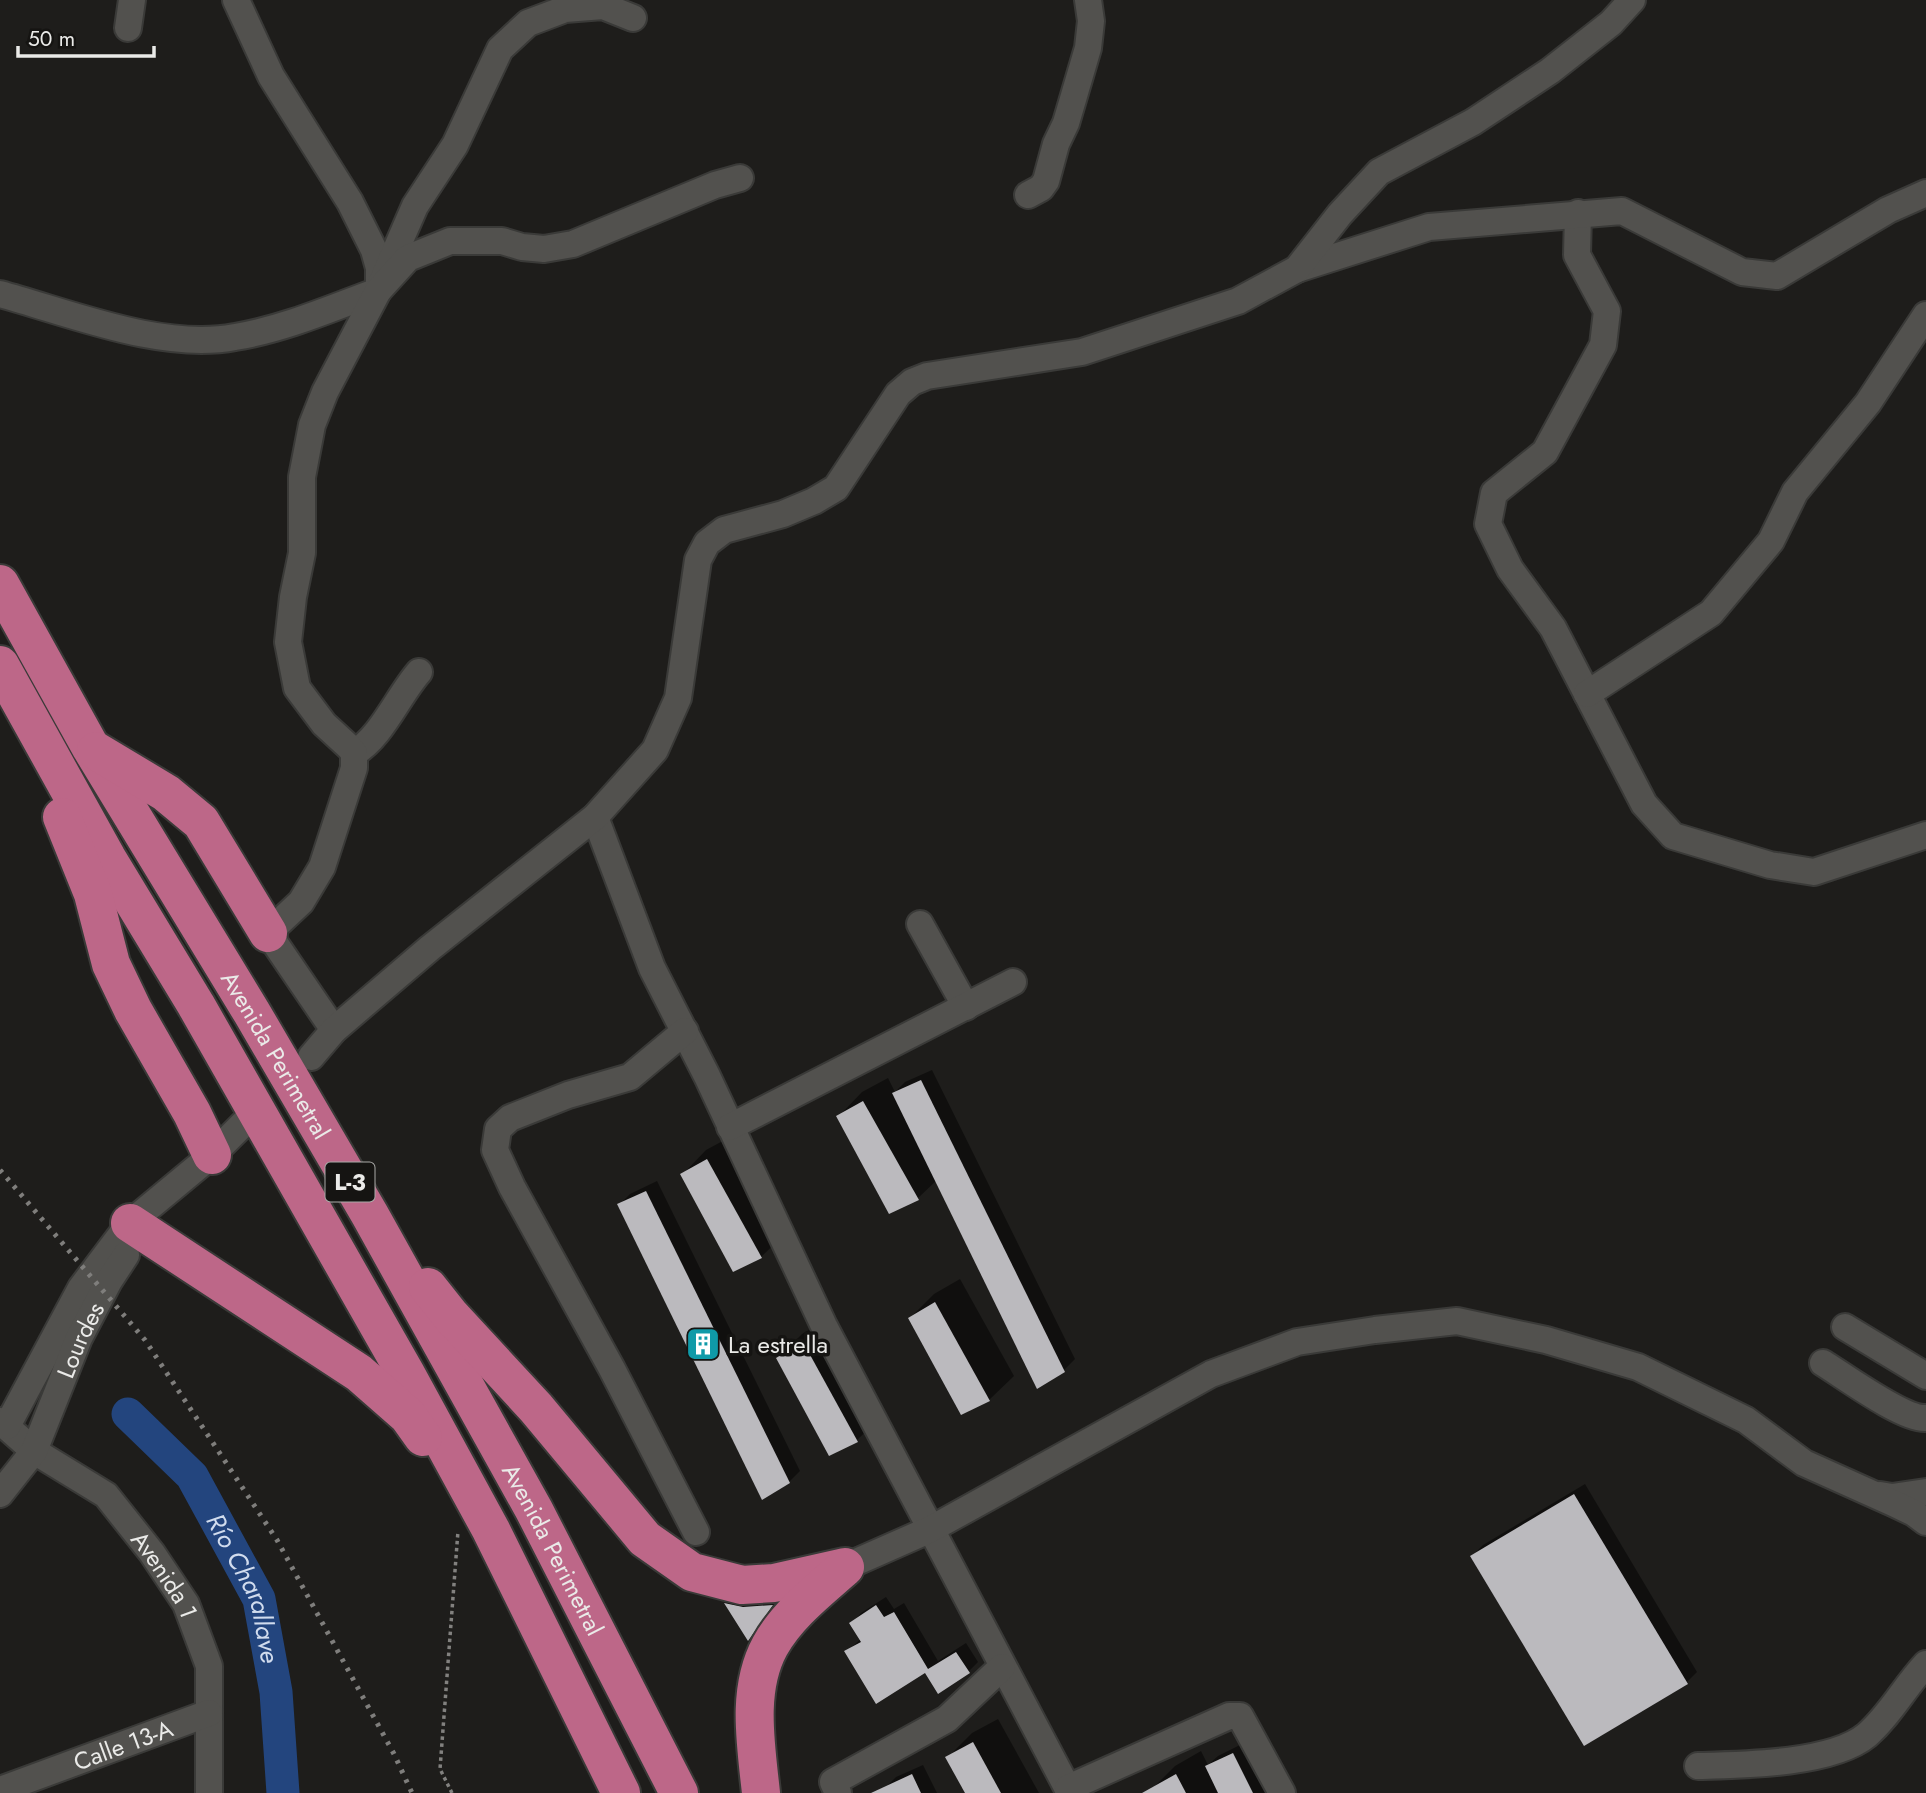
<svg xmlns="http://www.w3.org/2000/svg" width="1926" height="1793" viewBox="0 0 1926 1793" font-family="Jost,sans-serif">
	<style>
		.shadow { fill: #0007 }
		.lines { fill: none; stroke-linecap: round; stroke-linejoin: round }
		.river { stroke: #23457e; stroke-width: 33 }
		.building { fill: #bbbabe }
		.minor-casing { stroke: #3a3a38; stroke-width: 30 }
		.highway-casing { stroke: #3a3a38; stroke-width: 42 }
		.path { stroke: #82817f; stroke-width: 3.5; stroke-dasharray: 3.5 3.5; stroke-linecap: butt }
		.minor { stroke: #52514e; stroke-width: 26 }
		.highway { stroke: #bd6788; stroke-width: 38 }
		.rail { stroke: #7f7e7c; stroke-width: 5; stroke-dasharray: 3.5 7; stroke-linecap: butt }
		.labels { text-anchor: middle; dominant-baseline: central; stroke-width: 7; stroke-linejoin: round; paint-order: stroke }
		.shield { fill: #151412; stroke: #aaaaa8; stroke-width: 2 }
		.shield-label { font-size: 23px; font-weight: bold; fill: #eaeae8 }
		.street-label { font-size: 24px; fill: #eaeae8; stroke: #151412 }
		.poi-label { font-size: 24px; fill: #eaeae8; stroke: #151412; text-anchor: start }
		.water-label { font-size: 26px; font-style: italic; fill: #d1dcee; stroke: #151412 }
	</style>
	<rect width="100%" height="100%" fill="#1e1d1b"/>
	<g class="shadow">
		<polygon points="932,1070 1075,1359 1064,1370 937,1180 917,1199 838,1117 862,1092 888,1078 895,1092 905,1082"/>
		<polygon points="732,1136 786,1233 761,1257 682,1175 706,1150"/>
		<polygon points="657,1181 800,1471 789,1482 619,1205 630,1194"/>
		<polygon points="960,1279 1014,1376 989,1400 962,1413 910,1318 934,1294"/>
		<polygon points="828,1319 882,1416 857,1440 830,1453 778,1358 802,1334"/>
		<polygon points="1585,1484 1697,1672 1687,1682 1472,1556 1483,1545"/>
		<polygon points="734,1596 778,1598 748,1639 726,1603"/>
		<polygon points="886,1597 894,1609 904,1603 938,1661 966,1643 978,1662 969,1671 926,1671 847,1651 861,1639 852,1623 861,1613"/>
		<polygon points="998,1719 1039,1793 967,1793 947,1758 972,1733"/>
		<polygon points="1244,1743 1269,1793 1152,1793 1151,1790 1175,1766 1201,1751 1208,1765 1218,1756"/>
		<polygon points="923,1765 937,1793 888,1793 885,1788 896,1777"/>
	</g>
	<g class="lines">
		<path class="river" id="s1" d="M128,1414L192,1476L259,1599L276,1692L283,1793"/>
	</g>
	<g class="building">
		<polygon points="921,1080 1065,1372 1037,1389 892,1093"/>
		<polygon points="863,1101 919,1200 889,1214 836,1116"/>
		<polygon points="707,1159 762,1258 733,1272 680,1174"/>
		<polygon points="646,1191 790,1483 762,1500 617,1204"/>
		<polygon points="935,1302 990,1401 961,1415 908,1318"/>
		<polygon points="803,1342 858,1442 829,1456 776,1358"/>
		<polygon points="1574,1494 1688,1684 1584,1746 1470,1556"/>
		<polygon points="724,1603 743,1607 773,1605 748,1641"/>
		<polygon points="876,1605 884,1617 894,1612 928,1669 956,1652 970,1673 938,1694 925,1673 876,1704 844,1651 861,1642 849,1623"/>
		<polygon points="973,1742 1001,1793 965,1793 945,1757"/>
		<polygon points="1233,1753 1253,1793 1218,1793 1205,1766"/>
		<polygon points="912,1774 921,1793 871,1793"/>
		<polygon points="1176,1774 1186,1793 1142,1793"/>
	</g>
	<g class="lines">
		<g class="minor-casing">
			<g id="minor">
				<polyline points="236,0 271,76 350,202 374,250 379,268 379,286"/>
				<polyline points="128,28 132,0"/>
				<polyline points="1028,195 1041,188 1046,181 1056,144 1066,123 1088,48 1091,21 1088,0"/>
				<polyline points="1578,213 1577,255 1607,311 1603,345 1545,452 1494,493 1488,524 1510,569 1553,628 1644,804 1673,836 1770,865 1814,872 1926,835"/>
				<polyline points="1297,269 1429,227 1622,211 1742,272 1777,276 1888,210 1926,193"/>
				<path d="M0,294C70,313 162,351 235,337C284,329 332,308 378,291L415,206L455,145L500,49L528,23L565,9L603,6L633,18"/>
				<polyline points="1587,694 1711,613 1771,541 1795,492 1868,403 1926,315"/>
				<path d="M354,753C381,738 398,696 419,672"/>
				<polyline points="595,817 652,968 707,1076 824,1326 1070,1793"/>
				<polyline points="920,924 966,1007"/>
				<polyline points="334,1030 268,933 301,902 322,867 354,768 354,753 349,747 324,724 297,688 288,642 293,597 302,553 302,477 312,425 325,392 378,291 408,258 450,241 502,241 522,247 544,249 573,244 715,185 740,178"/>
				<polyline points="685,1031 630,1077 568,1095 510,1118 498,1129 495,1150 512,1187 612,1369 696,1532"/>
				<polyline points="311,1057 334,1030 430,948 595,817 655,750 678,698 698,560 707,543 724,530 783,514 814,501 836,488 898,394 912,382 927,376 1082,352 1238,301 1297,269 1340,214 1379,172 1473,122 1550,71 1611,23 1632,0"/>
				<polyline points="730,1127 1013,982"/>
				<polyline points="1845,1327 1926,1376"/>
				<path d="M1823,1363C1844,1376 1904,1420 1926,1418"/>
				<path id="s2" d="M0,1421L34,1451L106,1495L152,1553L186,1604L209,1666V1793"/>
				<polyline points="7,1426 81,1288 130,1223 212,1155 246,1121"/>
				<path id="s3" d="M0,1494L34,1451L79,1338L109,1281L126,1255"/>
				<polyline points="1880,1495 1892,1497 1926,1492"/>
				<polyline points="845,1567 931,1529 1211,1374 1297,1342 1375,1330 1457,1321 1546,1340 1638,1367 1746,1420 1804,1463 1893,1503 1914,1513 1926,1522"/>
				<path d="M1698,1766C1743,1765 1832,1764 1867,1735C1891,1714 1905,1686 1926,1664"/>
				<polyline points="1068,1788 1229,1716 1240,1716 1282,1793"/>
				<path id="s4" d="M0,1790L209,1713"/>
				<polyline points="838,1793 833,1782 947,1719 1002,1667"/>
			</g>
		</g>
		<g class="highway-casing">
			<g id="highway">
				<path id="s5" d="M0,584L91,748L252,1013L370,1215L534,1510L679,1793"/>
				<polyline points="0,665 107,858 196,1005 406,1374 491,1530 621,1793"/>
				<polyline points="96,751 166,793 201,822 268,933"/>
				<polyline points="62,817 93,894 111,964 133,1010 192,1113 212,1155"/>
				<polyline points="130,1223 359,1373 408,1416 423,1437"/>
				<polyline points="428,1287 451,1316 536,1408 645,1539 692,1572 742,1585 774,1583 845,1567"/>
				<path d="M761,1793C756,1745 746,1690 770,1646C787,1615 818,1591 844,1568"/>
			</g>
		</g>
		<polyline class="path" points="452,1793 440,1769 458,1531"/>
		<use href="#minor" class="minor"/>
		<use href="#highway" class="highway"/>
		<polyline class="rail" points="0,1170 145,1340 277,1540 394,1754 412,1793"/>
	</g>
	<defs>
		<g id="building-square" transform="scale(1.75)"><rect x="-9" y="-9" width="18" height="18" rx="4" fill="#0f9aa8" stroke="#151412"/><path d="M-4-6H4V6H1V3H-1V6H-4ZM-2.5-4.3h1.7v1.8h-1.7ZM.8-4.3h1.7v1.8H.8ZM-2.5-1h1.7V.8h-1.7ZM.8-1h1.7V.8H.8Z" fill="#fff"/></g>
	</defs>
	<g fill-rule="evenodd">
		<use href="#building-square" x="703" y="1344"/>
	</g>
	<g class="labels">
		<rect class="shield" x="325.5" y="1162.5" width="49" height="39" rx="5"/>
		<g class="shield-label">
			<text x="350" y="1182">L-3</text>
		</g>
		<g class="street-label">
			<text stroke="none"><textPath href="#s5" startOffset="546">Avenida Perimetral</textPath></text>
			<text stroke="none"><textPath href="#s3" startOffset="175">Lourdes</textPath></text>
			<text stroke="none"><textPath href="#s5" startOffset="1113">Avenida Perimetral</textPath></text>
			<text stroke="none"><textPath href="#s2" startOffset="229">Avenida 1</textPath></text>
			<text stroke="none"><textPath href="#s4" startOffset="131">Calle 13-A</textPath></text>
		</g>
		<g class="poi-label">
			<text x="728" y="1344">La estrella</text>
		</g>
		<g class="water-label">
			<text stroke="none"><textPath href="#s1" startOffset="214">Río Charallave</textPath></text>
		</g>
	</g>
	<path d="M18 46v10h136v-10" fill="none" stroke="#eaeae8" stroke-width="3.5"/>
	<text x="28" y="46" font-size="21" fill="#eaeae8" stroke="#151412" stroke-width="5" paint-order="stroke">50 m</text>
</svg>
